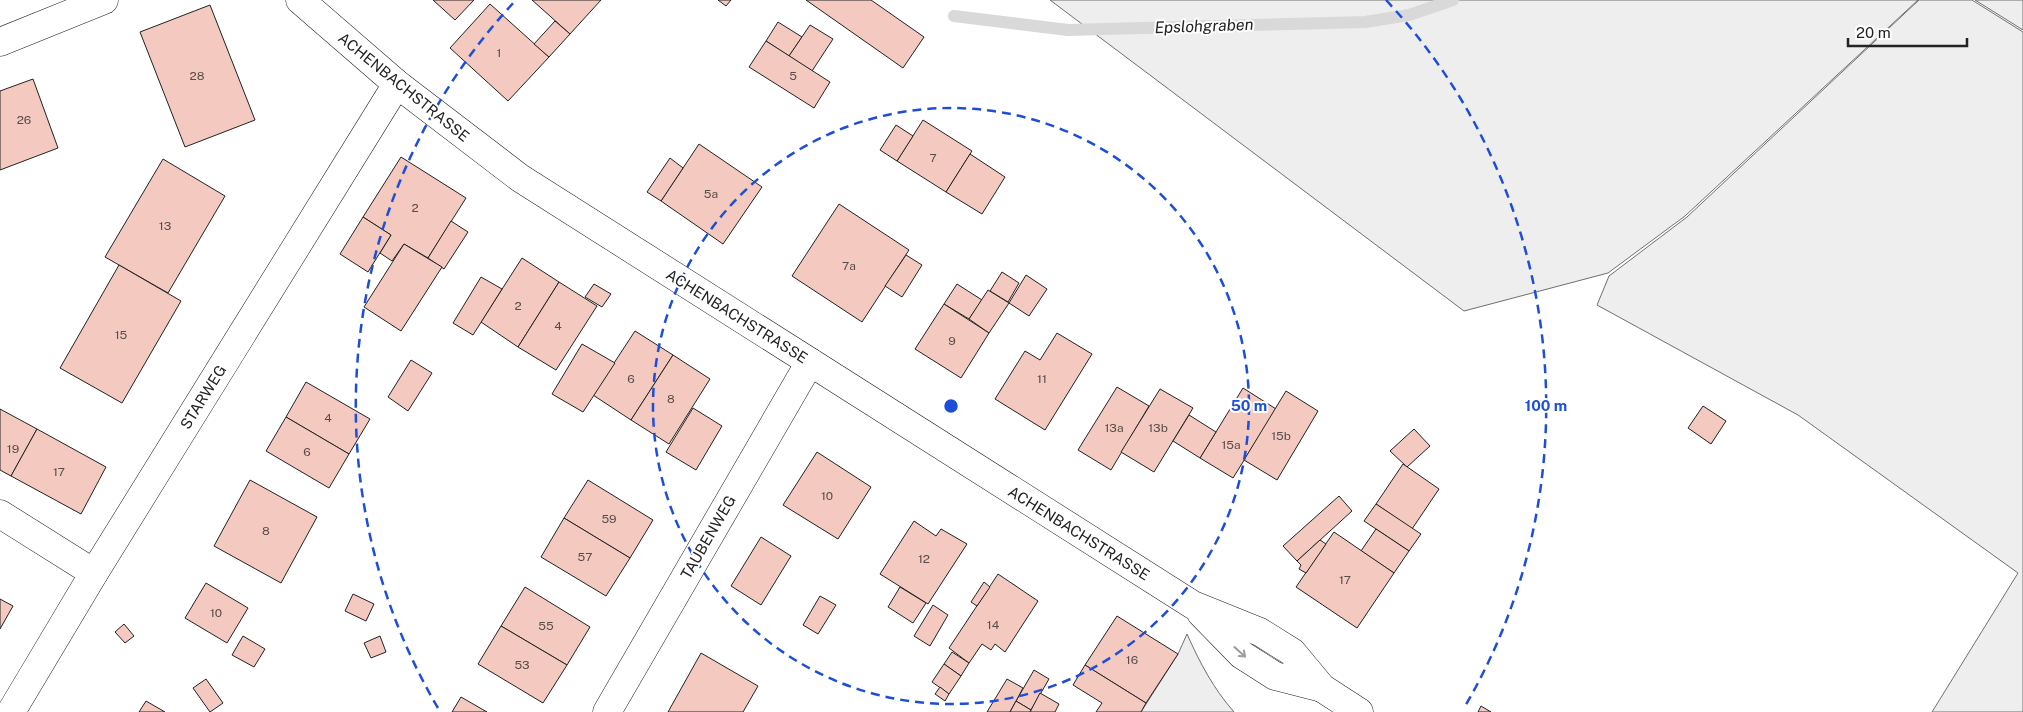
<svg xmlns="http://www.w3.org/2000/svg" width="2023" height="712" viewBox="0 0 2023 712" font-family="'Public Sans',sans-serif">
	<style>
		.green { fill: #eee; stroke: #6f6f6f }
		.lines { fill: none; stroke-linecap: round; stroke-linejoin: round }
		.stream { stroke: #d9d9d9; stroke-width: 12 }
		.building { fill: #f3c9c0; stroke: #222 }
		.minor-casing { stroke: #222; stroke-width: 29 }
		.minor { stroke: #fff; stroke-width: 28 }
		.oneway { stroke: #9c9c9c }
		.ring { fill: none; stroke: #1d4ed8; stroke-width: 2.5; stroke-dasharray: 9 6 }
		.labels { text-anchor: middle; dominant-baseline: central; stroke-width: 4; stroke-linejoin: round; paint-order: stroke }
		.number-label { font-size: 12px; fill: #564c4a }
		.street-label { font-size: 15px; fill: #222; stroke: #fff }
		.water-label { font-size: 16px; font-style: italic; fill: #222; stroke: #fff }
		.centre { fill: #1d4ed8; stroke: #fff; stroke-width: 2.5 }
		.ring-label { font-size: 15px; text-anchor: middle; font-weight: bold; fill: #1d4ed8; stroke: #fff; stroke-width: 4; stroke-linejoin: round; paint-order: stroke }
	</style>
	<rect width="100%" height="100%" fill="#fff"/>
	<g class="green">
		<polygon points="1050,0 1918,0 1685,216 1608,273 1464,311"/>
		<polygon points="1919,0 1972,0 2023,32 2023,712 1932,712 2018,573 1798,415 1597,305 1609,276 1687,217"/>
		<polygon points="1975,0 2023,0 2023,30"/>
		<path d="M1187,634C1200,663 1213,688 1234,712H1141L1178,654Z"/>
	</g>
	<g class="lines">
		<polyline class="stream" points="954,16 1068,30 1365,22 1409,15 1453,0"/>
	</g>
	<g class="building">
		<polygon points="433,0 474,0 455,20"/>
		<polygon points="532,0 601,0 570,34"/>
		<polygon points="718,0 731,0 726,6"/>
		<polygon points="806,0 871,0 924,37 903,68"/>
		<polygon points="490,4 549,57 508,101 450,48"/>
		<polygon points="210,5 255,120 185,147 140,32"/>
		<polygon points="555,21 570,34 549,57 534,44"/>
		<polygon points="778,22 802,37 789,56 766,41"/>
		<polygon points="810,25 833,39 812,71 789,56"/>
		<polygon points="766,41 830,82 814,108 749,67"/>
		<polygon points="33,79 58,148 0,170 0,91"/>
		<polygon points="923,120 972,151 946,192 897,161"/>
		<polygon points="896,125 913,136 897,161 880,150"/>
		<polygon points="699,144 762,187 723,244 661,201"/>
		<polygon points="970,154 1005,177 982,214 946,192"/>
		<polygon points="401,157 466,198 428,258 404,244 392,261 380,253 391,235 363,217"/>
		<polygon points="670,158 683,168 661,201 647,192"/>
		<polygon points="163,159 225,196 168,293 105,257"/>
		<polygon points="839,204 909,250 862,322 792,276"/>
		<polygon points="363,217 391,235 368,272 340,254"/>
		<polygon points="451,221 468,232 444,269 428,258"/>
		<polygon points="404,244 442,267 401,331 364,307"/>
		<polygon points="906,255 922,265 902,297 885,286"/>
		<polygon points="522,258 559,282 518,347 481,322"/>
		<polygon points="119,265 181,301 122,403 60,368"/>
		<polygon points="1002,272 1019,283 1008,302 990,291"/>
		<polygon points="1026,275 1047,289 1029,316 1009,303"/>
		<polygon points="481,277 502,289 473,335 453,323"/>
		<polygon points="559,282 597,306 556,370 518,347"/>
		<polygon points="594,284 611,294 602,307 585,297"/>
		<polygon points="957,284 982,300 969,319 944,304"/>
		<polygon points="988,290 1009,303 989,333 969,319"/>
		<polygon points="944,304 989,333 961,378 915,349"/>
		<polygon points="635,331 673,355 631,420 593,395"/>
		<polygon points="1057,333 1092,354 1045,430 995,399 1025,351 1040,360"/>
		<polygon points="582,344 615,363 583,412 552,394"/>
		<polygon points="673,355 710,379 669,444 631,420"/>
		<polygon points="411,360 432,373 408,411 388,397"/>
		<polygon points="306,382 370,419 349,454 286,417"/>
		<polygon points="1117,387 1149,406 1111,470 1078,450"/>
		<polygon points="1243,388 1276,409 1233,478 1200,458"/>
		<polygon points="1160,389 1193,408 1154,472 1121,452"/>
		<polygon points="1286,391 1318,411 1277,480 1244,460"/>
		<polygon points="1703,406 1726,421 1711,444 1688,428"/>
		<polygon points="693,408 722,426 696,470 666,452"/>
		<polygon points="0,409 37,429 11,476 0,470"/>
		<polygon points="1189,415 1216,432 1200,458 1173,441"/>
		<polygon points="286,417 349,454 329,488 266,451"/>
		<polygon points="37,429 106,467 81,514 11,476"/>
		<polygon points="1414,429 1430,446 1407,467 1390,451"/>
		<polygon points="817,452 871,487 838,539 783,505"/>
		<polygon points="1403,464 1439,489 1412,529 1376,504"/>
		<polygon points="250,480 317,517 281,583 214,546"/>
		<polygon points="588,480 653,520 630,558 564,518"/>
		<polygon points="1339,496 1352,511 1297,561 1283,546"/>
		<polygon points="1376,504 1421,534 1409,551 1364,521"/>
		<polygon points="564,518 630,558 606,596 541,557"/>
		<polygon points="914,521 936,536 941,529 967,544 928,604 880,574"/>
		<polygon points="1376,529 1409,551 1394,573 1361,551"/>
		<polygon points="1334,532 1394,573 1357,628 1296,587"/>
		<polygon points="761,537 791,556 761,605 731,586"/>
		<polygon points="1320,540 1326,544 1306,573 1299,569 1301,565 1297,561"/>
		<polygon points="998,574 1038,601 1005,652 995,644 991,650 982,644 969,663 949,648"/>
		<polygon points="984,582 990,587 977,606 971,602"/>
		<polygon points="206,583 248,608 227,643 185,618"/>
		<polygon points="525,587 590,627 567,665 501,626"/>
		<polygon points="900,587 926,603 913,623 888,607"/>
		<polygon points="353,594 374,604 366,621 345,611"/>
		<polygon points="820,596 836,605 818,634 803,625"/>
		<polygon points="0,599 13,606 0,629"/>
		<polygon points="933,605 948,615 930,646 914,636"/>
		<polygon points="1117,616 1178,654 1146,703 1085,665"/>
		<polygon points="124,624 134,636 125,643 115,632"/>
		<polygon points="501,626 567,665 543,703 478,664"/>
		<polygon points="243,636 265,649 254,667 232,655"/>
		<polygon points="380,636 386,652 371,658 364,643"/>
		<polygon points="952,652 969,663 961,676 944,664"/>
		<polygon points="701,653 758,686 743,712 668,712"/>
		<polygon points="944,664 961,676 949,694 932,682"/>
		<polygon points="1085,665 1146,703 1141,712 1096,712 1102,703 1073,685"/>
		<polygon points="1034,670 1049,679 1031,710 1016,701"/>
		<polygon points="206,679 223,703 210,712 193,688"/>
		<polygon points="1007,679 1023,688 1016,701 1010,712 987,712"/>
		<polygon points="940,687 949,694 945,701 935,694"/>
		<polygon points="1040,693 1059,704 1055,712 1030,712"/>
		<polygon points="461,697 487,712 452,712"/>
		<polygon points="146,701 165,712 139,712"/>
		<polygon points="1016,701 1031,710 1030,712 1010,712"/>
		<polygon points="1481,706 1491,712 1478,712"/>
	</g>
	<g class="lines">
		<g class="minor-casing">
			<g id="minor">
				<polyline points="300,0 397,84 520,178 1193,605 1260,632 1292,652 1322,688 1359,712"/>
				<polyline points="0,42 104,0"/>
				<polyline points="0,514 94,573"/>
				<polyline points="1201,613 1242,655 1275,676 1322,688"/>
				<polyline points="11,712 94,573 397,84"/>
				<polyline points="607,712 810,362"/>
			</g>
		</g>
		<use href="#minor" class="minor"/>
	</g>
	<defs><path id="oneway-shaft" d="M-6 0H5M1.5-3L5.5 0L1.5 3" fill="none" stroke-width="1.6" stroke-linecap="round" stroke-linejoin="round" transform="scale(1.25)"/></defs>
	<use class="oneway" href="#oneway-shaft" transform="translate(1240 652) rotate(42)"/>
	<g class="ring">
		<circle cx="951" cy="406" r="298"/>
		<path d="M438 708A595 595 0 0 1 516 0M1386 0A595 595 0 0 1 1464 708"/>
	</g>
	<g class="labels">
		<g class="number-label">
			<text x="499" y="53">1</text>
			<text x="197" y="76">28</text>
			<text x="793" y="76">5</text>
			<text x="24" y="120">26</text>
			<text x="933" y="158">7</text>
			<text x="711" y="194">5a</text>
			<text x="415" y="208">2</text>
			<text x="165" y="226">13</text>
			<text x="849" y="266">7a</text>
			<text x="518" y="306">2</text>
			<text x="558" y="326">4</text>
			<text x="121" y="335">15</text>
			<text x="952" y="341">9</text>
			<text x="631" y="379">6</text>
			<text x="1042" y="379">11</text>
			<text x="671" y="399">8</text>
			<text x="328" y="418">4</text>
			<text x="1114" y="428">13a</text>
			<text x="1158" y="428">13b</text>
			<text x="1281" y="436">15b</text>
			<text x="1231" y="445">15a</text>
			<text x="13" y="449">19</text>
			<text x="307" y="452">6</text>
			<text x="59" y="472">17</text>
			<text x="827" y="496">10</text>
			<text x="609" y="519">59</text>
			<text x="266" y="531">8</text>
			<text x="585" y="557">57</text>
			<text x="924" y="559">12</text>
			<text x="1345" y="580">17</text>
			<text x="216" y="613">10</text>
			<text x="993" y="625">14</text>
			<text x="546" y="626">55</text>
			<text x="1132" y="660">16</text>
			<text x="522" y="665">53</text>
		</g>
		<g class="street-label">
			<text transform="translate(404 87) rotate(39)">ACHENBACHSTRASSE</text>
			<text transform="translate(737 316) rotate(32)">ACHENBACHSTRASSE</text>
			<text transform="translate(203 397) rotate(-58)">STARWEG</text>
			<text transform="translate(1079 533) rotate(32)">ACHENBACHSTRASSE</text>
			<text transform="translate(708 537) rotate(-60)">TAUBENWEG</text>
		</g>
		<g class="water-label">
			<text transform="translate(1204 26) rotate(-2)">Epslohgraben</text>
		</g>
	</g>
	<circle cx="951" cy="406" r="8" class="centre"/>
	<g class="ring-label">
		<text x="1249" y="411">50 m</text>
		<text x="1546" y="411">100 m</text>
	</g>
	<path d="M1848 38v8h119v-8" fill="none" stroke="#222222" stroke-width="2.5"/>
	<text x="1856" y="38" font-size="15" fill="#222222" stroke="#ffffff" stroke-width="4" paint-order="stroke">20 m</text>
</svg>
